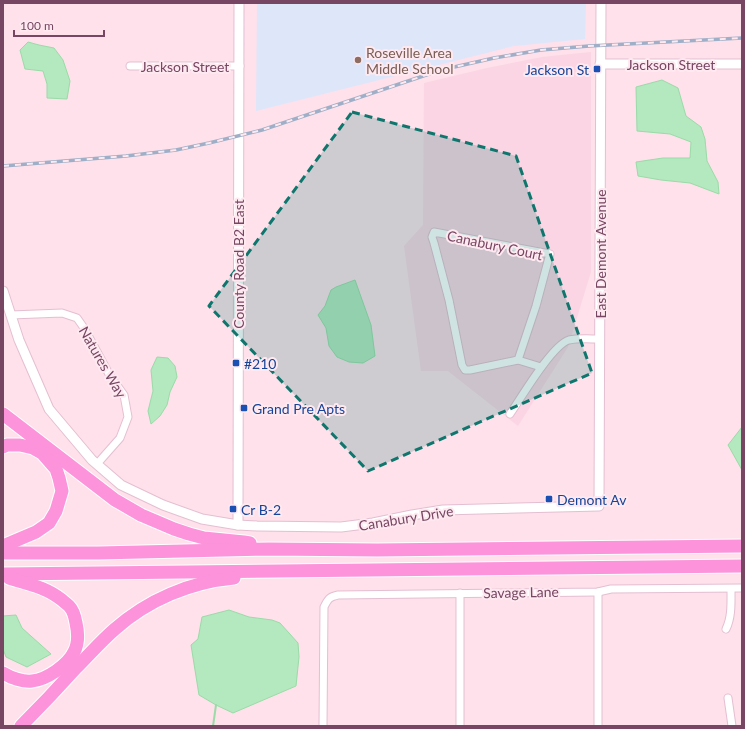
<svg xmlns="http://www.w3.org/2000/svg" width="745" height="729" viewBox="0 0 745 729" font-family="Lato,sans-serif">
	<style>
		.residential { fill: #fbd5e3 }
		.education { fill: #dee6fa }
		.water { fill: #b4e8bf; stroke: #9adba8 }
		.lines { fill: none; stroke-linecap: round; stroke-linejoin: round }
		.stream { stroke: #9adba8; stroke-width: 2 }
		.minor-casing { stroke: #e4bfd0; stroke-width: 9 }
		.tertiary-casing { stroke: #e4bfd0; stroke-width: 11 }
		.motorway-casing { stroke: #fff; stroke-width: 15 }
		.minor { stroke: #fff; stroke-width: 7 }
		.tertiary { stroke: #fff; stroke-width: 9 }
		.motorway { stroke: #fc93db; stroke-width: 13 }
		.rail-casing { stroke: #9fafc7; stroke-width: 3.5 }
		.rail { stroke: #ffe9f0; stroke-width: 2; stroke-dasharray: 6; stroke-linecap: butt }
		.marked { fill: #0f766e; fill-opacity: 0.2; stroke: #0f766e; stroke-width: 3; stroke-dasharray: 8 5; stroke-linejoin: round }
		.education-dot { fill: #8d6e63; stroke: #ffe9f0; stroke-width: 1.5 }
		.transit-dot { fill: #1a4fb4; stroke: #ffe9f0; stroke-width: 1.5 }
		.labels { text-anchor: middle; dominant-baseline: central; stroke-width: 4; stroke-linejoin: round; paint-order: stroke }
		.education-label { font-size: 14px; fill: #785e54; stroke: #ffe9f0; text-anchor: start }
		.street-label { font-size: 14px; fill: #774662; stroke: #ffe9f0 }
		.transit-label { font-size: 14px; fill: #164399; stroke: #ffe9f0; text-anchor: start }
	</style>
	<rect width="100%" height="100%" fill="#fee1ea"/>
	<polygon class="residential" points="591,52 591,272 568,347 518,426 448,371 421,371 404,246 423,225 424,83 487,68 542,57"/>
	<polygon class="education" points="257,3 586,3 585,39 514,46 256,111"/>
	<g class="water">
		<polygon points="28,42 39,45 54,48 63,60 70,81 67,99 47,98 47,84 43,71 25,69 20,50"/>
		<polygon points="662,80 678,88 686,116 701,127 705,139 707,161 718,182 719,194 690,183 661,180 638,176 636,162 663,158 690,158 691,142 670,134 637,131 636,87"/>
		<polygon points="355,280 371,325 375,356 363,363 349,362 337,357 329,346 326,328 318,315 325,306 331,290 336,287"/>
		<polygon points="157,357 168,358 175,366 177,377 170,392 167,405 160,416 151,424 148,411 153,391 151,370"/>
		<polygon points="742,427 742,470 728,445"/>
		<polygon points="229,610 249,617 272,620 280,623 298,643 299,657 296,686 233,713 216,705 199,695 191,645 198,639 202,617"/>
		<polygon points="16,615 22,628 51,654 27,667 6,657 3,649 3,616"/>
	</g>
	<g class="lines">
		<polyline class="stream" points="213,726 216,705"/>
		<g class="minor-casing">
			<g id="minor">
				<polyline points="130,66 240,66"/>
				<polygon points="434,232 550,254 548,261 536,306 518,360 470,370 465,370 462,365 449,300 434,243 432,237"/>
				<polyline points="11,315 62,313 77,318 84,328 109,374 124,395 128,417 120,438 97,464"/>
				<polyline points="518,360 541,367"/>
				<path d="M510,414C521,398 552,345 569,340C578,338 590,339 600,339"/>
				<polyline points="460,593 460,726"/>
				<path d="M726,629C732,617 731,602 731,589"/>
				<polyline points="728,698 732,726"/>
				<path d="M323,726L324,607C328,599 329,597 338,595L598,592L611,589L742,588"/>
				<polyline points="598,726 598,592"/>
			</g>
		</g>
		<g class="tertiary-casing">
			<g id="tertiary">
				<polyline points="600,64 742,64"/>
				<polyline points="3,291 19,340 49,409 92,460 121,485 163,505 202,519 238,525 257,526 341,527 373,523 412,515 443,510 599,506 601,3"/>
				<polyline points="238,525 239,3"/>
			</g>
		</g>
		<g class="motorway-casing">
			<g id="motorway">
				<polyline points="3,414 115,500 141,515 174,529 189,534 204,538 244,542 250,543"/>
				<polyline points="3,447 7,445 20,445 33,448 42,453 56,469 59,478 62,491 56,511 49,523 36,532 3,546"/>
				<polyline points="3,553 99,553 269,549 377,550 742,546"/>
				<polyline points="3,574 742,566"/>
				<path d="M3,673C11,678 23,682 32,681C46,680 68,665 74,652C79,643 78,632 76,623C75,617 73,610 69,606C67,604 64,602 62,600C46,587 28,584 9,578"/>
				<path d="M21,726C40,707 58,688 76,668C89,655 101,641 115,629C148,600 190,582 234,578"/>
			</g>
		</g>
		<use href="#minor" class="minor"/>
		<use href="#tertiary" class="tertiary"/>
		<use href="#motorway" class="motorway"/>
		<g class="rail-casing">
			<polyline id="rail" points="3,166 126,156 176,150 209,143 262,130 441,70 494,58 541,50 589,46 742,38"/>
		</g>
		<use href="#rail" class="rail"/>
	</g>
	<path class="marked" d="M352,112L516,156L592,373L368,471L209,306Z"/>
	<circle class="education-dot" cx="358" cy="60" r="4"/>
	<g class="transit-dot">
		<rect x="593" y="65" width="8" height="8" rx="2"/>
		<rect x="232" y="359" width="8" height="8" rx="2"/>
		<rect x="240" y="404" width="8" height="8" rx="2"/>
		<rect x="545" y="495" width="8" height="8" rx="2"/>
		<rect x="229" y="505" width="8" height="8" rx="2"/>
	</g>
	<g class="labels">
		<g class="education-label">
			<text x="366" y="52">Roseville Area<tspan x="366" dy="16">Middle School</tspan></text>
		</g>
		<g class="street-label">
			<text x="671" y="64">Jackson Street</text>
			<text x="185" y="66">Jackson Street</text>
			<text transform="translate(495 245) rotate(12)">Canabury Court</text>
			<text transform="translate(600 254) rotate(-90)">East Demont Avenue</text>
			<text transform="translate(238 264) rotate(-90)">County Road B2 East</text>
			<text transform="translate(103 362) rotate(60)">Natures Way</text>
			<text transform="translate(406 518) rotate(-9)">Canabury Drive</text>
			<text transform="translate(521 592) rotate(-1)">Savage Lane</text>
		</g>
		<g class="transit-label">
			<text x="589" y="69" text-anchor="end">Jackson St</text>
			<text x="244" y="363">#210</text>
			<text x="252" y="408">Grand Pre Apts</text>
			<text x="557" y="499">Demont Av</text>
			<text x="241" y="509">Cr B-2</text>
		</g>
	</g>
	<rect width="745" height="729" fill="none" stroke="#774662" stroke-width="8"/>
	<path d="M14 30v6h90v-6" fill="none" stroke="#774662" stroke-width="2"/>
	<text x="20" y="30" font-size="12" fill="#774662" stroke="#ffe9f0" stroke-width="3" paint-order="stroke">100 m</text>
</svg>
